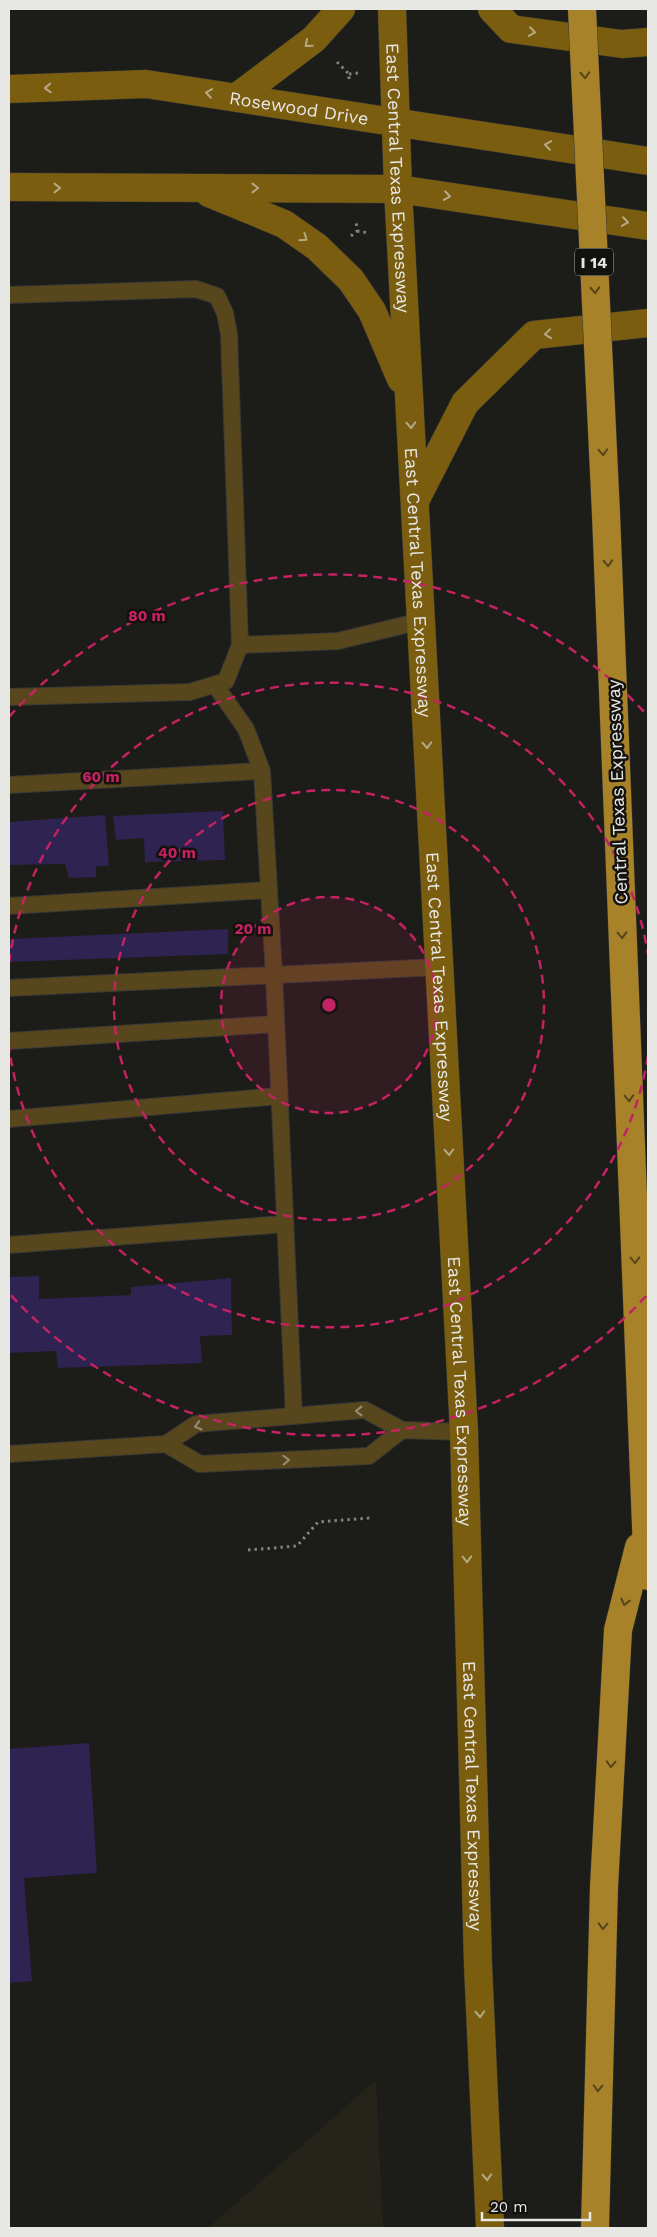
<svg xmlns="http://www.w3.org/2000/svg" width="657" height="2237" viewBox="0 0 657 2237" font-family="'Work Sans',sans-serif">
	<style>
		.built { fill: #26241a }
		.building { fill: #2f2351 }
		.lines { fill: none; stroke-linecap: round; stroke-linejoin: round }
		.service-casing { stroke: #383835; stroke-width: 18 }
		.secondary-casing { stroke: #383835; stroke-width: 29 }
		.motorway-casing { stroke: #383835; stroke-width: 29 }
		.path { stroke: #81817d; stroke-width: 3; stroke-dasharray: 2.5 4; stroke-linecap: butt }
		.service { stroke: #58461c; stroke-width: 16 }
		.secondary { stroke: #7b5d10; stroke-width: 28 }
		.motorway { stroke: #a78228; stroke-width: 28 }
		.motorway-bridge-casing { stroke: #383835; stroke-width: 29; stroke-linecap: butt }
		.motorway-bridge { stroke: #a78228; stroke-width: 28 }
		.oneway { stroke: #b6a985 }
		.oneway2 { stroke: #56441a }
		.oneway3 { stroke: #988e76 }
		.ring { fill: none; stroke: #c42262; stroke-width: 2.5; stroke-dasharray: 9 6 }
		.labels { text-anchor: middle; dominant-baseline: central; stroke-width: 5; stroke-linejoin: round; paint-order: stroke }
		.shield { fill: #13120f; stroke: #a7a7a4; stroke-width: 1 }
		.shield-label { font-size: 16px; font-weight: bold; fill: #e7e7e4 }
		.street-label { font-size: 18px; fill: #e7e7e4; stroke: #13120f }
		.centre { fill: #c42262; stroke: #13120f; stroke-width: 2.5 }
		.ring-label { font-size: 15px; text-anchor: middle; font-weight: bold; fill: #c42262; stroke: #13120f; stroke-width: 5; stroke-linejoin: round; paint-order: stroke }
	</style>
	<rect width="100%" height="100%" fill="#1c1c18"/>
	<polygon class="built" points="376,2080 383,2228 208,2228"/>
	<g class="building">
		<polygon points="223,811 225,860 145,862 144,838 116,840 113,816"/>
		<polygon points="105,815 109,866 96,866 96,877 69,878 65,864 9,865 9,822"/>
		<polygon points="228,929 228,954 9,962 9,939"/>
		<polygon points="39,1276 39,1299 131,1295 131,1287 231,1278 232,1335 200,1336 202,1363 58,1368 56,1351 9,1353 9,1277"/>
		<polygon points="89,1743 97,1873 24,1878 32,1981 9,1983 9,1749"/>
	</g>
	<g class="lines">
		<g class="service-casing">
			<g id="service">
				<polyline points="9,295 196,289 217,296 225,313 229,334 240,645 226,681 190,692 9,697"/>
				<polyline points="240,645 338,641 421,621"/>
				<polyline points="215,685 246,729 262,771 274,975 439,967"/>
				<polyline points="9,785 262,771"/>
				<polyline points="9,906 269,890"/>
				<polyline points="9,988 274,975 294,1416"/>
				<polyline points="9,1041 276,1024"/>
				<polyline points="9,1119 279,1096"/>
				<polyline points="9,1245 285,1224"/>
				<polyline points="402,1430 369,1456 200,1464 166,1444 196,1424 365,1410 402,1430 464,1432"/>
				<polyline points="9,1454 166,1444"/>
			</g>
		</g>
		<g class="secondary-casing">
			<g id="secondary">
				<path id="s1" d="M392,9L398,189L464,1432L478,1965L490,2228"/>
				<polyline points="492,9 511,29 622,44 648,42"/>
				<path id="s2" d="M9,89L146,84L648,161"/>
				<polyline points="237,97 314,39 341,9"/>
				<polyline points="9,187 398,189 648,226"/>
				<polyline points="209,193 284,224 317,247 351,280 372,311 401,379"/>
				<polyline points="415,501 465,403 534,335 648,323"/>
			</g>
		</g>
		<g class="motorway-casing">
			<g id="motorway">
				<polyline points="606,514 648,1576"/>
				<polyline points="595,2228 604,1887 618,1630 639,1547"/>
			</g>
		</g>
		<g class="path">
			<polyline points="337,62 349,74 349,83"/>
			<polyline points="349,74 359,73"/>
			<polyline points="357,231 369,233"/>
			<polyline points="351,236 357,231 356,220"/>
			<polyline points="248,1550 297,1546 318,1522 370,1518"/>
		</g>
		<use href="#service" class="service"/>
		<use href="#secondary" class="secondary"/>
		<use href="#motorway" class="motorway"/>
		<g class="motorway-bridge-casing">
			<polyline id="motorway-bridge" points="582,9 606,514"/>
		</g>
		<use href="#motorway-bridge" class="motorway-bridge"/>
	</g>
	<defs><path id="oneway-chevron" d="M-2-3.5L2.5 0L-2 3.5" fill="none" stroke-width="1.6" stroke-linecap="round" stroke-linejoin="round" transform="scale(1.25)"/></defs>
	<g class="oneway">
		<use href="#oneway-chevron" transform="translate(532 32) rotate(8)"/>
		<use href="#oneway-chevron" transform="translate(308 44) rotate(140)"/>
		<use href="#oneway-chevron" transform="translate(48 88) rotate(178)"/>
		<use href="#oneway-chevron" transform="translate(209 93) rotate(-172)"/>
		<use href="#oneway-chevron" transform="translate(548 145) rotate(-171)"/>
		<use href="#oneway-chevron" transform="translate(57 188)"/>
		<use href="#oneway-chevron" transform="translate(255 188)"/>
		<use href="#oneway-chevron" transform="translate(447 196) rotate(8)"/>
		<use href="#oneway-chevron" transform="translate(625 222) rotate(8)"/>
		<use href="#oneway-chevron" transform="translate(304 238) rotate(35)"/>
		<use href="#oneway-chevron" transform="translate(548 334) rotate(174)"/>
		<use href="#oneway-chevron" transform="translate(411 425) rotate(87)"/>
		<use href="#oneway-chevron" transform="translate(427 745) rotate(87)"/>
		<use href="#oneway-chevron" transform="translate(449 1152) rotate(87)"/>
		<use href="#oneway-chevron" transform="translate(467 1559) rotate(88)"/>
		<use href="#oneway-chevron" transform="translate(480 2014) rotate(87)"/>
		<use href="#oneway-chevron" transform="translate(487 2177) rotate(87)"/>
	</g>
	<g class="oneway2">
		<use href="#oneway-chevron" transform="translate(585 75) rotate(87)"/>
		<use href="#oneway-chevron" transform="translate(595 290) rotate(87)"/>
		<use href="#oneway-chevron" transform="translate(603 452) rotate(87)"/>
		<use href="#oneway-chevron" transform="translate(608 563) rotate(88)"/>
		<use href="#oneway-chevron" transform="translate(622 935) rotate(88)"/>
		<use href="#oneway-chevron" transform="translate(629 1098) rotate(88)"/>
		<use href="#oneway-chevron" transform="translate(635 1260) rotate(88)"/>
		<use href="#oneway-chevron" transform="translate(625 1602) rotate(104)"/>
		<use href="#oneway-chevron" transform="translate(611 1764) rotate(93)"/>
		<use href="#oneway-chevron" transform="translate(603 1926) rotate(92)"/>
		<use href="#oneway-chevron" transform="translate(598 2088) rotate(92)"/>
	</g>
	<g class="oneway3">
		<use href="#oneway-chevron" transform="translate(359 1411) rotate(180)"/>
		<use href="#oneway-chevron" transform="translate(198 1426) rotate(163)"/>
		<use href="#oneway-chevron" transform="translate(286 1460) rotate(-3)"/>
	</g>
	<circle cx="329" cy="1005" r="108" fill="#c42262" fill-opacity=".12"/>
	<g class="ring">
		<circle cx="329" cy="1005" r="108"/>
		<circle cx="329" cy="1005" r="215"/>
		<path d="M648 1056A323 323 0 0 1 9 1047M9 963A323 323 0 0 1 648 954"/>
		<path d="M646 1296A430 430 0 0 1 9 1293M9 717A430 430 0 0 1 646 714"/>
	</g>
	<g class="labels">
		<rect class="shield" x="575" y="248.5" width="38" height="27" rx="4"/>
		<g class="shield-label">
			<text x="594" y="262">I 14</text>
		</g>
		<g class="street-label">
			<text stroke="none"><textPath href="#s2" startOffset="292">Rosewood Drive</textPath></text>
			<text stroke="none"><textPath href="#s1" startOffset="169">East Central Texas Expressway</textPath></text>
			<text stroke="none"><textPath href="#s1" startOffset="574">East Central Texas Expressway</textPath></text>
			<text transform="translate(617 792) rotate(-92)">Central Texas Expressway</text>
			<text stroke="none"><textPath href="#s1" startOffset="979">East Central Texas Expressway</textPath></text>
			<text stroke="none"><textPath href="#s1" startOffset="1384">East Central Texas Expressway</textPath></text>
			<text stroke="none"><textPath href="#s1" startOffset="1789">East Central Texas Expressway</textPath></text>
		</g>
	</g>
	<circle cx="329" cy="1005" r="8" class="centre"/>
	<g class="ring-label">
		<text x="147" y="621">80 m</text>
		<text x="101" y="782">60 m</text>
		<text x="177" y="858">40 m</text>
		<text x="253" y="934">20 m</text>
	</g>
	<rect width="657" height="2237" fill="none" stroke="#e7e7e4" stroke-width="20"/>
	<path d="M482 2212v8h108v-8" fill="none" stroke="#e7e7e4" stroke-width="2.5"/>
	<text x="490" y="2212" font-size="15" fill="#e7e7e4" stroke="#13120f" stroke-width="4" paint-order="stroke">20 m</text>
</svg>
